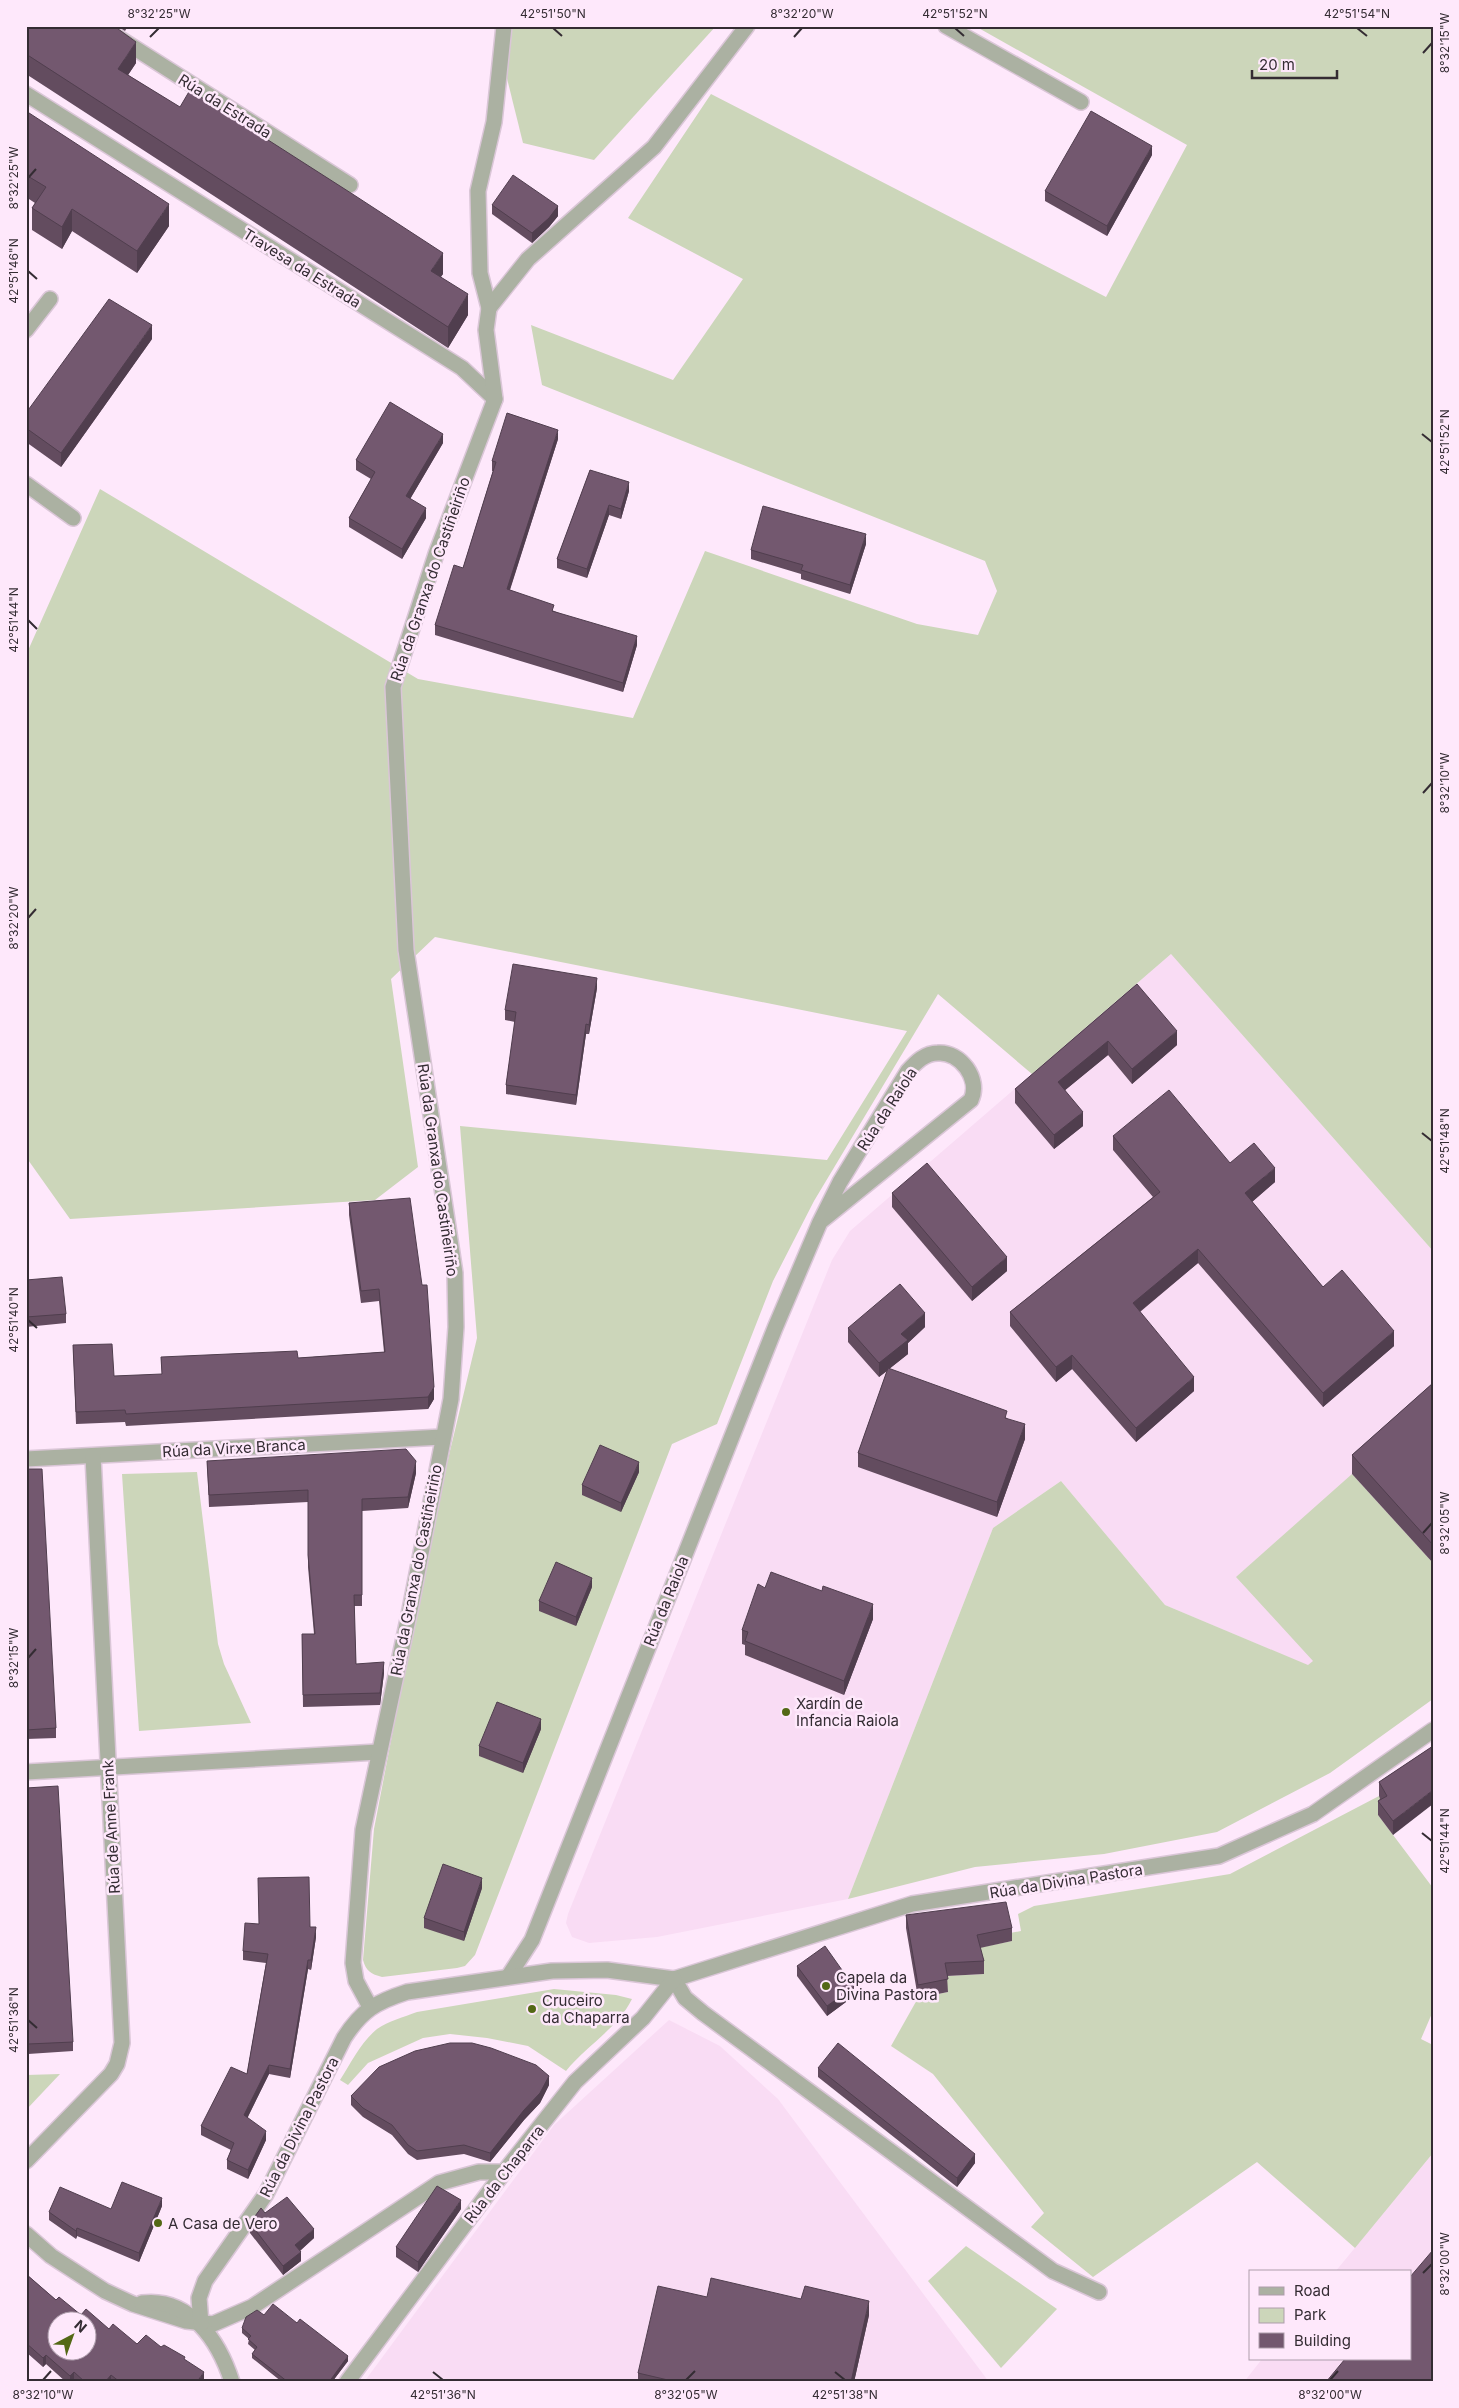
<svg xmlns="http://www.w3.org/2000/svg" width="1459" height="2408" viewBox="0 0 1459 2408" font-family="Inter,sans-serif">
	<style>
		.built { fill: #f9dcf4 }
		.green { fill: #ccd6ba }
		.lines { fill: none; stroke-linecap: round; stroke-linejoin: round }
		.minor-casing { stroke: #dac6d7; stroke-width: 18 }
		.minor { stroke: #abb1a2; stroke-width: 15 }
		.wall { fill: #634c5f }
		.shaded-wall { fill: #503e4e }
		.building { fill: #73586f; stroke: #503e4e; fill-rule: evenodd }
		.ticks { fill: none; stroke: #342c33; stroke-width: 2 }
		.poi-dot { fill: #536815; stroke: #fee8fb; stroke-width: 2 }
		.labels { text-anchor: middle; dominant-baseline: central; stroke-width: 5; stroke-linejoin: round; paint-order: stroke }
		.street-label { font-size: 15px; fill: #342c33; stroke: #fee8fb }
		.poi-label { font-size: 15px; fill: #342c33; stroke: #fee8fb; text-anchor: start }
		.neatline { fill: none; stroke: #342c33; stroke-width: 2 }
		.ticks-label { font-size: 12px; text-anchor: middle; fill: #342c33 }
	</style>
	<rect width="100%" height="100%" fill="#fee8fb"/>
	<g class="built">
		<polygon points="1171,954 1433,1251 1433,1563 1428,1558 1309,1666 1165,1605 1061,1481 993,1528 848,1899 657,1937 589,1943 572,1937 566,1923 568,1914 832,1260 850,1231"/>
		<polygon points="669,2020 720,2046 778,2099 989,2382 364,2382 554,2125"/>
		<polygon points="1433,2153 1433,2382 1244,2382 1262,2359 1410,2359 1410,2272 1335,2272"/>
	</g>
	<g class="green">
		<polygon points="494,26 716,26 594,160 523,143"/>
		<path d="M975,26H1433V1251L1171,954L1032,1074L938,994L814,1201L773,1281L717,1424L672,1444L475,1955L465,1966L457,1968L382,1977C371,1974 366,1971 363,1960L374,1829L433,1522L477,1338L460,1126L827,1160L907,1031L435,937L391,979L418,1167L375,1200L70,1219L26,1157V655L100,489L418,679L633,718L705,551L917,624L978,635L997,591L985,561L542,385L531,325L673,380L743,279L628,218L711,94L1106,297L1187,145Z"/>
		<polygon points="197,1472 218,1644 224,1664 251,1723 139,1731 122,1474"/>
		<polygon points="1352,1474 1433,1563 1433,1699 1330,1773 1217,1832 1104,1854 975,1867 848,1899 993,1528 1061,1481 1165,1605 1308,1665 1313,1661 1236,1577"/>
		<polygon points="1379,1796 1387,1810 1378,1815 1433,1888 1433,2011 1421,2039 1433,2045 1433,2153 1355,2248 1257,2162 1093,2277 1031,2227 1044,2213 933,2074 891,2046 918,1998 948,1992 945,1976 984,1974 977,1948 1012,1941 1010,1933 1021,1931 1018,1914 1034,1906 1230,1874"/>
		<path d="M554,1989L616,1995L632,1999C617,2029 587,2045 566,2071L528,2046L487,2038L450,2034L423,2038L368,2063L348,2085L340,2080C351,2063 361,2042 377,2029C388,2021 404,2017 417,2012Z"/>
		<polygon points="60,2074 26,2110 26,2075"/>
		<polygon points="966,2246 1057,2309 1001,2368 928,2281"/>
	</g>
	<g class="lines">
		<g class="minor-casing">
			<g id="minor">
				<polyline points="100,26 350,185"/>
				<polyline points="946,26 1081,102"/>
				<polyline points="26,94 462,368 495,399"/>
				<polyline points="489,308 528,259 654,147 747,26"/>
				<polyline points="26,330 50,299"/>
				<polyline points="26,484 73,518"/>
				<polyline points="26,1459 442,1437"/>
				<polyline points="26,1772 378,1752"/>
				<path d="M508,1977L532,1940L775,1328L820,1222L840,1182L908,1071C916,1062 925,1053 938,1053C960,1051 981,1079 971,1100L820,1222"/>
				<polyline points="674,1979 685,1998 703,2013 1053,2271 1099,2292"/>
				<polyline points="370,2007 356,1981 353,1963 363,1830 410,1610 451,1399 456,1327 455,1273 406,950 393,687 436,554 495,399 486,330 489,308 480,273 478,191 494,122 504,26"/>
				<polyline points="26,2161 111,2074 117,2064 122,2043 93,1456"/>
				<polyline points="26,2234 51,2256 105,2291 133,2304 186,2321 213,2324 252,2307 439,2183 479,2172 504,2172"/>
				<path d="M142,2303C190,2297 219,2341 232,2382"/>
				<path d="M201,2324L199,2298L205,2281L266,2194L344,2038C362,2010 376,2002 407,1992L552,1971L607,1970L674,1979L912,1904L1219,1856L1313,1814L1433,1730"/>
				<polyline points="347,2382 504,2172 575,2082 643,2018 674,1979"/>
			</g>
		</g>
		<use href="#minor" class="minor"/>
	</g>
	<g class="wall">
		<polygon points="26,26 136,63 128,75 443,274 440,277 468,315 448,348 26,74"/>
		<polygon points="117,26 128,26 125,31"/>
		<polygon points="26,111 169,226 137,273 72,231 62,249 32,230 32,208 35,203 26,197"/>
		<polygon points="1152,155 1107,236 1045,201 1045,191"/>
		<polygon points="492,205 558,216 549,227 532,243 492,214"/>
		<polygon points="152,339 61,467 26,442 26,413"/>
		<polygon points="558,439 510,590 554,611 637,645 623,692 435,635 435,625 463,568 493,471 492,471 492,461"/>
		<polygon points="443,443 410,499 426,518 402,559 349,527 349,518 371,479 356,470 356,460"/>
		<polygon points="590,470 629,491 621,519 609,515 587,578 557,568 557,559"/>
		<polygon points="866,544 850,594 801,579 801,574 751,559 751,550"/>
		<polygon points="1137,984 1177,1045 1132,1084 1108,1055 1065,1090 1083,1126 1054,1149 1015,1103 1015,1089"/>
		<polygon points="597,988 589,1034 586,1034 576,1105 506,1094 506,1085 515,1022 505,1020 505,1010"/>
		<polygon points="1113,1136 1230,1163 1275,1182 1252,1202 1323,1287 1394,1346 1323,1407 1198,1263 1140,1312 1194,1391 1136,1442 1072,1369 1056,1382 1010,1326 1010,1312 1153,1197 1113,1150"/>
		<polygon points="892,1193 1007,1271 972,1301 892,1207"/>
		<polygon points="349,1203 434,1399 428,1409 126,1426 125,1422 76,1424 73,1345 114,1376 162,1375 161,1357 298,1358 384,1352 379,1301 361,1303 349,1215"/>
		<polygon points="26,1280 66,1314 66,1323 26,1327"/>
		<polygon points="925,1327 908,1343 908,1354 889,1369 1007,1418 1025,1439 997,1517 858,1467 858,1453 887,1371 879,1377 848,1342 848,1328"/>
		<polygon points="1433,1383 1433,1563 1352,1474 1352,1455"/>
		<polygon points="207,1461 416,1473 408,1508 362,1511 362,1606 354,1606 356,1664 384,1673 380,1705 303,1707 302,1634 314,1634 308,1567 308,1502 209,1507"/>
		<polygon points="26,1469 56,1728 56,1738 26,1739"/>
		<polygon points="639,1472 621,1512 582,1495 582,1485"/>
		<polygon points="592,1587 576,1626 539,1611 539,1601"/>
		<polygon points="765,1588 873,1619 844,1695 745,1655 745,1645 742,1644 742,1630"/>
		<polygon points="541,1729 523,1773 479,1756 479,1746"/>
		<polygon points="1433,1746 1393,1835 1378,1815 1378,1801 1380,1799 1379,1796 1379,1782"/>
		<polygon points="26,1788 73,2042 73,2051 28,2054 26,2030"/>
		<polygon points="482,1888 464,1941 424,1928 424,1918"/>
		<polygon points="906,1915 1012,1928 1012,1941 980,1948 984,1961 984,1974 947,1976 948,1992 918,1998 906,1928"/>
		<polygon points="310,1927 316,1937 311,1970 308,1969 290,2078 269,2074 247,2118 266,2140 248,2179 227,2169 227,2160 231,2150 201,2135 201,2126 247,2074 266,1963 243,1960 243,1951"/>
		<polygon points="797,1966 854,1996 827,2016 797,1976"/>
		<polygon points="818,2068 975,2163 957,2187 818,2077"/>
		<polygon points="549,2085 540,2103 524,2120 490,2162 464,2154 417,2160 408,2154 392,2135 363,2117 351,2105 351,2096"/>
		<polygon points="162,2206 139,2262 77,2236 76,2239 49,2220 49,2212 111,2209"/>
		<polygon points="461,2209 418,2272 396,2257 396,2247"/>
		<polygon points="265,2213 314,2238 300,2251 301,2261 283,2275 250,2233 250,2223"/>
		<polygon points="26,2274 56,2300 81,2315 137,2344 161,2347 185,2360 204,2382 66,2382 46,2364 43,2367 26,2352"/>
		<polygon points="707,2297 869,2315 854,2382 638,2382 638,2373"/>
		<polygon points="264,2315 297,2323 348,2361 332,2382 282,2382 252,2358 252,2354 255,2350 248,2344 249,2339 242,2333 242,2328"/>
	</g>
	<g class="shaded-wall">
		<polygon points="136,42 136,63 118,90 118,69"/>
		<polygon points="1152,146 1152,155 1107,236 1107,226"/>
		<polygon points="169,204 169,226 137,273 137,251"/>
		<polygon points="558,206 558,216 549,227 532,243 532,233"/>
		<polygon points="72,209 72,231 62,249 62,227"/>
		<polygon points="443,253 443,274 431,292 431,271"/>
		<polygon points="468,294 468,315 448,348 448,327"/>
		<polygon points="152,325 152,339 61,467 61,453"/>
		<polygon points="558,430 558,439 507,598 507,589"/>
		<polygon points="443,434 443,443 406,506 406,496"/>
		<polygon points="629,482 629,491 621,519 621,509"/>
		<polygon points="609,505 609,515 587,578 587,569"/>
		<polygon points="426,508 426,518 402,559 402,549"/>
		<polygon points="866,534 866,544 850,594 850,585"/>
		<polygon points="637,636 637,645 623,692 623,683"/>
		<polygon points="597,978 597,988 589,1034 589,1025"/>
		<polygon points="586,1024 586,1034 576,1105 576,1095"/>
		<polygon points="1177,1031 1177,1045 1132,1084 1132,1069"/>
		<polygon points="1108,1041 1108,1055 1058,1096 1058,1082"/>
		<polygon points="1083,1112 1083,1126 1054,1149 1054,1135"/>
		<polygon points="1275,1168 1275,1182 1245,1208 1245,1193"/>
		<polygon points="1198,1249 1198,1263 1133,1317 1133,1303"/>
		<polygon points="1007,1257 1007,1271 972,1301 972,1287"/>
		<polygon points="925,1313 925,1327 908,1343 908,1354 879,1377 879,1363 901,1334"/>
		<polygon points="1394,1331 1394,1346 1323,1407 1323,1393"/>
		<polygon points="1072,1355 1072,1369 1056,1382 1056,1367"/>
		<polygon points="1194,1377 1194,1391 1136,1442 1136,1428"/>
		<polygon points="434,1387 434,1399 428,1409 428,1397"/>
		<polygon points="1025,1424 1025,1439 997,1517 997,1502"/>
		<polygon points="416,1461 416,1473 408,1508 408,1497"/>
		<polygon points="639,1462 639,1472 621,1512 621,1503"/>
		<polygon points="592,1578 592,1587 576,1626 576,1617"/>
		<polygon points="873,1604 873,1619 844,1695 844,1681"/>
		<polygon points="384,1662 384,1673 380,1705 380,1693"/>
		<polygon points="541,1719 541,1729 523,1773 523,1763"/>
		<polygon points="1433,1790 1433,1804 1393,1835 1393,1821"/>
		<polygon points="482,1878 482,1888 464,1941 464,1932"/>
		<polygon points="316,1927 316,1937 311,1970 311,1960"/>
		<polygon points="308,1960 308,1969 290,2078 290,2069"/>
		<polygon points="854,1987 854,1996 827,2016 827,2006"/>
		<polygon points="269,2065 269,2074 244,2125 244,2115"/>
		<polygon points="549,2076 549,2085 540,2103 524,2120 490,2162 490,2153"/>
		<polygon points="266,2131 266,2140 248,2179 248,2170"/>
		<polygon points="975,2154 975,2163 957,2187 957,2178"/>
		<polygon points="162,2198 162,2206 139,2262 139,2253"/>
		<polygon points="461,2200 461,2209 418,2272 418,2262"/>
		<polygon points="77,2228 77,2236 76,2239 76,2231"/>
		<polygon points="314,2229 314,2238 295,2255 295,2245"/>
		<polygon points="301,2252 301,2261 283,2275 283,2266"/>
		<polygon points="869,2301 869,2315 854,2382 851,2382"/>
		<polygon points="46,2355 46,2364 43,2367 43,2358"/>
		<polygon points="348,2356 348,2361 332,2382 329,2382"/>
		<polygon points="74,2372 74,2382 70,2382 70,2376"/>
		<polygon points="204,2372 204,2382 199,2382 199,2379"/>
		<polygon points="111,2375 111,2382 105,2382"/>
	</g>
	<g class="building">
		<polygon points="26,26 114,26 136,42 118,69 180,107 190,90 354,195 443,253 431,271 468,294 448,327 26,54"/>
		<polygon points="26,111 169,204 137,251 72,209 62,227 32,208 46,187 26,175"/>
		<polygon points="1091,111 1152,146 1107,226 1045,191"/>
		<polygon points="513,175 558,206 549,218 532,233 492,205"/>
		<polygon points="109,299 152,325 61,453 26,428 26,413"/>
		<polygon points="390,402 443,434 406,496 426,508 402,549 349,518 375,472 356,460"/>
		<polygon points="507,413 558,430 507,589 554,605 552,611 637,636 623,683 435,625 454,565 463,568 496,462 492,461"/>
		<polygon points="590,470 629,482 621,509 609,505 587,569 557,559"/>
		<polygon points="763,506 866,534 850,585 801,570 803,565 751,550"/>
		<polygon points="513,964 597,978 589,1025 586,1024 576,1095 506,1085 516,1012 505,1010"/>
		<polygon points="1137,984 1177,1031 1132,1069 1108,1041 1058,1082 1083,1112 1054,1135 1015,1089"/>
		<polygon points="1169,1090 1230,1163 1254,1143 1275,1168 1245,1193 1323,1287 1342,1270 1394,1331 1323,1393 1198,1249 1133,1303 1194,1377 1136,1428 1072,1355 1056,1367 1010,1312 1160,1192 1113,1136"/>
		<polygon points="927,1163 1007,1257 972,1287 892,1193"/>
		<polygon points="410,1198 422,1285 427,1285 434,1387 428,1397 126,1414 125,1410 76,1412 73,1345 112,1344 114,1376 162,1374 161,1357 297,1351 298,1358 385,1352 379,1289 361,1291 349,1203"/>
		<polygon points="62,1277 66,1314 26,1317 26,1280"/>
		<polygon points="900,1284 925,1313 901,1334 908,1340 879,1363 848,1328"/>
		<polygon points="888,1368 1007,1411 1005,1418 1025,1424 997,1502 858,1453"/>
		<polygon points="1433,1383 1433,1545 1352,1455"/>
		<polygon points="600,1445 639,1462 621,1503 582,1485"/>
		<polygon points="406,1449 416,1461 408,1497 362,1499 362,1595 354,1595 356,1664 384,1662 380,1693 303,1695 302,1634 315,1634 308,1555 308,1490 209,1495 207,1461"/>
		<polygon points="26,1469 42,1469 56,1728 26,1730"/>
		<polygon points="556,1562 592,1578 576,1617 539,1601"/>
		<polygon points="771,1572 822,1591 823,1586 873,1604 844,1681 745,1641 748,1632 742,1630 758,1584 765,1588"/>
		<polygon points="497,1702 541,1719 523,1763 479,1746"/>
		<polygon points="1433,1746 1433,1790 1393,1821 1378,1801 1387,1796 1379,1782"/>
		<polygon points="58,1786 73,2042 28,2044 26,2021 26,1788"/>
		<polygon points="443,1864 482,1878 464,1932 424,1918"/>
		<polygon points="309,1877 310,1927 316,1927 311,1960 308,1960 290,2069 269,2065 244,2115 266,2131 248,2170 227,2160 234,2143 201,2126 231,2067 247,2074 268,1954 243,1951 245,1923 259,1924 258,1878"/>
		<polygon points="1006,1902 1012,1928 977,1935 984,1961 945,1963 948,1979 918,1985 906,1915"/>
		<polygon points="825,1946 854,1987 827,2006 797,1966"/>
		<polygon points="450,2043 472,2043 491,2048 536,2065 549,2076 540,2093 524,2110 490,2153 464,2145 417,2151 408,2145 392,2125 363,2108 351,2096 379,2067 415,2051"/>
		<polygon points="838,2043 975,2154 957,2178 818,2068"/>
		<polygon points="122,2182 162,2198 139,2253 77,2228 76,2231 49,2212 60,2187 111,2209"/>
		<polygon points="437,2186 461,2200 418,2262 396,2247"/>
		<polygon points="287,2197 314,2229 295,2245 301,2252 283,2266 250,2223 261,2208 265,2213"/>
		<polygon points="1433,2250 1433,2382 1326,2382 1345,2359 1410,2359 1410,2277"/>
		<path d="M26,2274L56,2300L59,2297L81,2315L86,2309L109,2329L113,2324L137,2344L146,2335L161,2347L164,2345L185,2357L184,2359L204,2372L199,2379L203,2382H120L111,2375L105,2382H85L74,2372L70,2376L46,2355L43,2358L26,2343ZM58,2320H88V2350H58Z"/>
		<polygon points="711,2278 801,2299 805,2286 869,2301 851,2382 668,2382 668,2380 638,2373 658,2286 707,2297"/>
		<polygon points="273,2304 297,2323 300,2319 348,2356 329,2382 288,2382 252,2354 257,2347 248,2339 251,2336 242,2328 246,2317 257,2310 264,2315"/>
	</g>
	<path class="ticks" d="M553,28L562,36M955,28L964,36M1357,28L1367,36M150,37L159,28M794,37L802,28M1423,53L1432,43M28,178L36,169M28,271L37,279M1422,434L1432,442M28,620L37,629M1423,793L1432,783M28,918L36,909M1422,1133L1432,1141M28,1320L37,1328M1423,1533L1432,1523M28,1658L36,1649M1422,1833L1432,1841M28,2020L37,2028M1423,2273L1432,2264M433,2372L443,2380M835,2372L845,2380M43,2380L51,2371M686,2380L695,2371M1330,2380L1338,2371"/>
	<g class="poi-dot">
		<circle cx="786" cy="1712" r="5"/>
		<circle cx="826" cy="1986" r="5"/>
		<circle cx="532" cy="2009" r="5"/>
		<circle cx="158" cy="2223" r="5"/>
	</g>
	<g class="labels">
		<g class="street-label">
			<text transform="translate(225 106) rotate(32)">Rúa da Estrada</text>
			<text transform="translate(302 268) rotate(32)">Travesa da Estrada</text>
			<text transform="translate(430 579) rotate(-71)">Rúa da Granxa do Castiñeiriño</text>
			<text transform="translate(887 1109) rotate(-57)">Rúa da Raiola</text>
			<text transform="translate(438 1170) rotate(82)">Rúa da Granxa do Castiñeiriño</text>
			<text transform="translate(234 1448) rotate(-3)">Rúa da Virxe Branca</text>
			<text transform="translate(416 1570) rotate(-79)">Rúa da Granxa do Castiñeiriño</text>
			<text transform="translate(666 1601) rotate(-68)">Rúa da Raiola</text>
			<text transform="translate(111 1827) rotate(-93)">Rúa de Anne Frank</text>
			<text transform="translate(1066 1881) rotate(-9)">Rúa da Divina Pastora</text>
			<text transform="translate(299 2127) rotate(-63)">Rúa da Divina Pastora</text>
			<text transform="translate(504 2174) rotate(-52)">Rúa da Chaparra</text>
		</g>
		<g class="poi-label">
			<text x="796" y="1703">Xardín de<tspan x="796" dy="17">Infancia Raiola</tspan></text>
			<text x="836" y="1977">Capela da<tspan x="836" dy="17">Divina Pastora</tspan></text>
			<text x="542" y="2000">Cruceiro<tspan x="542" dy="17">da Chaparra</tspan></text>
			<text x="168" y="2223">A Casa de Vero</text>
		</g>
	</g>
	<rect width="1459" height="2408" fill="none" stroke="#fee8fb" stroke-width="55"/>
	<rect x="1249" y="2270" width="162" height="90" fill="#fee8fb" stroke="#ad9dab"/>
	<rect x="1259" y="2287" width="25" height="8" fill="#abb1a2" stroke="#ad9dab"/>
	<text x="1294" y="2296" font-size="15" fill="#342c33">Road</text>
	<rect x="1259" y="2308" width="25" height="15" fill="#ccd6ba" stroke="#ad9dab"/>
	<text x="1294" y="2320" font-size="15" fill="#342c33">Park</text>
	<rect x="1259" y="2333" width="25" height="15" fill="#73586f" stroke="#ad9dab"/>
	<text x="1294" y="2346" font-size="15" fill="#342c33">Building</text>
	<g transform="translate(72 2336) rotate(41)"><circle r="24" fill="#fee8fb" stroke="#ad9dab"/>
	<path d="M0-4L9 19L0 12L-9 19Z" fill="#536815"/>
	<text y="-8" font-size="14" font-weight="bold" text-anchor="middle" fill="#342c33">N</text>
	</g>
	<path d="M1252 70v8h85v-8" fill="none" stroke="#342c33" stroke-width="2.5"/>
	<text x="1259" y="70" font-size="15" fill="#342c33" stroke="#fee8fb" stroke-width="4" paint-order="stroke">20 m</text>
	<rect x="28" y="28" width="1404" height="2352" class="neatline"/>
	<g class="ticks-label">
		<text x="159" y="18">8°32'25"W</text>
		<text x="553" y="18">42°51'50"N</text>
		<text x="802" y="18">8°32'20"W</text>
		<text x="955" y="18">42°51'52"N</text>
		<text x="1357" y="18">42°51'54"N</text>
		<text transform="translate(1445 43) rotate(-90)" y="4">8°32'15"W</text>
		<text transform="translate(14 178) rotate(-90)" y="4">8°32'25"W</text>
		<text transform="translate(14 271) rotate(-90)" y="4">42°51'46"N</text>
		<text transform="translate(1445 442) rotate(-90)" y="4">42°51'52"N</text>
		<text transform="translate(14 620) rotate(-90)" y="4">42°51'44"N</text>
		<text transform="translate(1445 783) rotate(-90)" y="4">8°32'10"W</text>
		<text transform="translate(14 918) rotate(-90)" y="4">8°32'20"W</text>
		<text transform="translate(1445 1141) rotate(-90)" y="4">42°51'48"N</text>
		<text transform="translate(14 1320) rotate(-90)" y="4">42°51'40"N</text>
		<text transform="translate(1445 1523) rotate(-90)" y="4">8°32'05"W</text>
		<text transform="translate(14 1658) rotate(-90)" y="4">8°32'15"W</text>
		<text transform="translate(1445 1841) rotate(-90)" y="4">42°51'44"N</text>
		<text transform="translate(14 2020) rotate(-90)" y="4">42°51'36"N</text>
		<text transform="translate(1445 2264) rotate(-90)" y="4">8°32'00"W</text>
		<text x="43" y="2399">8°32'10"W</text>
		<text x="443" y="2399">42°51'36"N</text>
		<text x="686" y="2399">8°32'05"W</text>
		<text x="845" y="2399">42°51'38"N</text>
		<text x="1330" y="2399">8°32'00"W</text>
	</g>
</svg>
